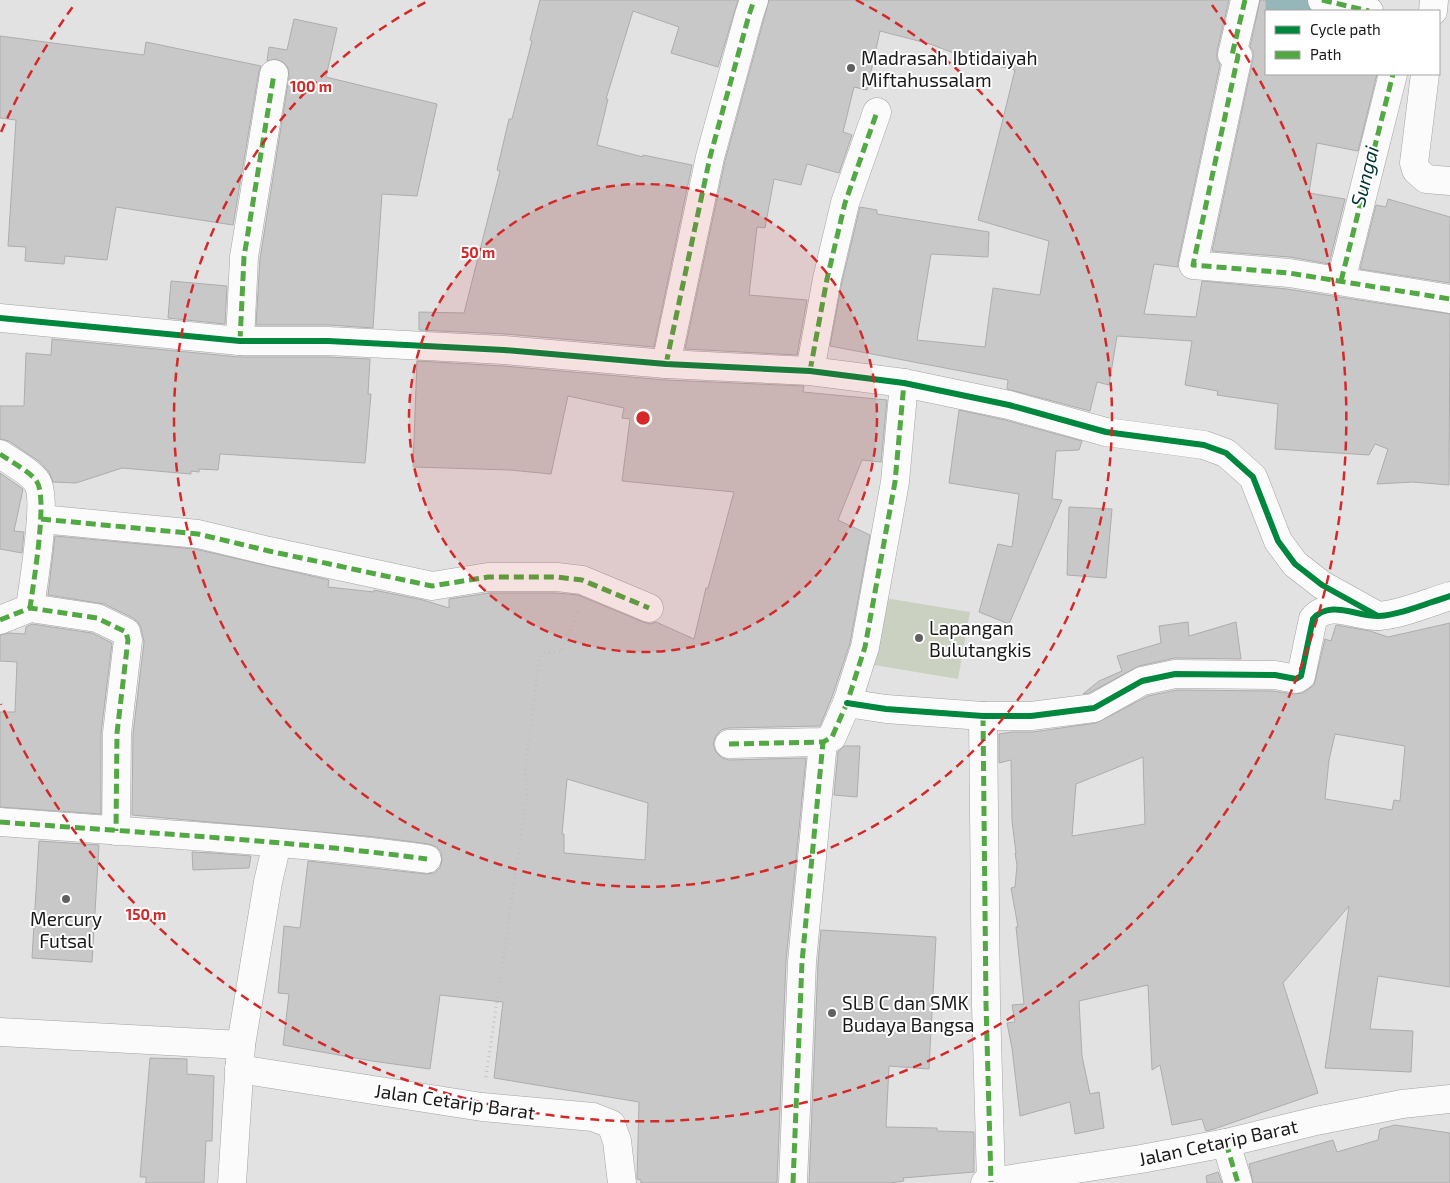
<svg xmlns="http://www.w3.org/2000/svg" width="1450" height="1183" viewBox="0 0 1450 1183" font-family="'Exo 2',sans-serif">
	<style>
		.green { fill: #cbd1c0 }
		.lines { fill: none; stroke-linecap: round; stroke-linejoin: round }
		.river { stroke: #95b7ba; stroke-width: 56 }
		.building { fill: #c9c8c8; stroke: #adadad; fill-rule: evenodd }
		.minor-casing { stroke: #a3a3a4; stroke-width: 29 }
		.path { stroke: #c1c1c2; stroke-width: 3; stroke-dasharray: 1 4; stroke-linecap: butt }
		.minor { stroke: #fbfbfb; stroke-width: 28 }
		.quiet { stroke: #52a943; stroke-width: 5; stroke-dasharray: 10 5; stroke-linecap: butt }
		.cycleway-casing { stroke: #fff; stroke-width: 9 }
		.cycleway { stroke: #00873e; stroke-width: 6 }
		.ring { fill: none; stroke: #d62828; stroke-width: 2.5; stroke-dasharray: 9 6 }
		.poi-dot { fill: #616061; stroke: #fff; stroke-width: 2 }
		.labels { text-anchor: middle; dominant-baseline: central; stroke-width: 4; stroke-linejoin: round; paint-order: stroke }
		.poi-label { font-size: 19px; fill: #1b1a1b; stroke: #fff; text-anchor: start }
		.street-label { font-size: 19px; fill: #1b1a1b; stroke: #fff }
		.water-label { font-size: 20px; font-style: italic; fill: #023538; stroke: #fff }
		.centre { fill: #d62828; stroke: #fff; stroke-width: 2.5 }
		.ring-label { font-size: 15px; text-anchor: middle; font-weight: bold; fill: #d62828; stroke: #fff; stroke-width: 4; stroke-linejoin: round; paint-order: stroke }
	</style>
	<rect width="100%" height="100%" fill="#e2e2e3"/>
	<polygon class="green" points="879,597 970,612 958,679 868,664"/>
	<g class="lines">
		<polyline class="river" points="1281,0 1334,11"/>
	</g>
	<g class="building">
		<polygon points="540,0 738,0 718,67 671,53 679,27 633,11 606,99 608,99 597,145 643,157 643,155 692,165 654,347 505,334 419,330 419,312 464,313 500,171 497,170 509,119 512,119 532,41 530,40"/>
		<polygon points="769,0 1229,0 1217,51 1217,59 1220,65 1178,262 1178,267 1154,264 1144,314 1196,317 1202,281 1287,289 1450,314 1449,485 1413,482 1377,484 1388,449 1375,444 1369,455 1275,449 1278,404 1217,395 1218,391 1185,385 1192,341 1117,336 1109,385 1097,382 1090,411 1007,389 1008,380 830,346 842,282 860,207 877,210 877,214 989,232 988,257 931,254 917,340 985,347 993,288 1040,295 1049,241 978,220 1015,70 972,60 930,44 880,31 867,90 854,87 843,132 852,135 839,173 807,164 801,185 774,179 765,228 757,227 749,295 807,300 797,355 685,349 725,161"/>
		<polygon points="1260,0 1266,0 1266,74 1377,74 1358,151 1317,143 1309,193 1345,199 1329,264 1290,257 1212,251 1253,59 1253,51 1250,47"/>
		<polygon points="294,19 337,28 326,77 437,104 417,196 382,194 373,328 329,325 256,325 260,259 289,77 288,68 283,62 276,59 267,61 269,47 287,50"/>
		<polygon points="0,36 144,55 146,42 261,66 259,71 233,225 116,207 107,260 65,256 64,264 25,261 26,247 8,246 16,120 0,118"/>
		<polygon points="1388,199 1450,217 1450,283 1360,269 1376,205 1386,207"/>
		<polygon points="171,281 227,286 225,324 168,318"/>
		<polygon points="52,339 239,357 328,357 370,359 368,394 371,394 365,463 220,454 218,470 199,469 199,472 191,471 191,474 122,468 76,483 53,482 49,472 40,462 9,441 0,439 0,406 24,406 26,353 51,355"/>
		<path d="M417,361L503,366L665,380L804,386L803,392L887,400L881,462L862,460L838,520L870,535L850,643L832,697L820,726L728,728L721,730L716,736L713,744L716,752L722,758L729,760L806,758L786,961L777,1183H641V1180L637,1179L639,1102L494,1078L503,1002L440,995L430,1069L372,1061L283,1045L289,994L278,993L284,926L300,928L308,861L426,874L434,873L440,868L442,860L441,852L437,847L429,844L376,837L132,815L133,734L144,642L141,628L138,622L133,618L104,604L48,595L55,536L195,549L329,580L328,587L374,592V590L423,600L449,608V599L489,593H556L578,595L643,622L650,624L656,622L694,639L706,588H708L734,492L622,481L630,419L622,418L624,408L568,396L551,474L510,470L413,467ZM567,779L648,803L645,860L564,853V834H562Z"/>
		<polygon points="959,410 1005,420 1082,441 1079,450 1056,451 1052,499 1062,500 1009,624 979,612 998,544 1012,547 1019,494 949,483"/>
		<polygon points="0,473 23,489 14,531 24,532 22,553 0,549"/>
		<polygon points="1069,507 1112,509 1106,578 1067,575"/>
		<polygon points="1188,622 1189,636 1236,622 1241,659 1175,658 1139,666 1089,693 1083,694 1099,681 1122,671 1117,656 1161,643 1159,626"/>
		<path d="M1450,623V987L1378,976L1370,1029L1413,1031L1411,1072L1325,1068L1349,906L1283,983L1318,1093L1214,1129L1206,1131L1202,1119L1172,1125L1160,1065L1152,1070L1148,985L1079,1001L1082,1056L1090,1094L1099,1092L1104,1128L1075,1134L1070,1102L1020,1116L1012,1048L1007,1023L1015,1022L1012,1005L1024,1004L1016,927H1018L1011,888L1015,887L1017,865L1015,853H1016L1012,821L1011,760L999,763V734L1012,732H1033L1096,723L1148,696L1177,690L1273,691L1293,694L1303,693L1314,685L1325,639L1331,641L1336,625L1370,631L1388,637ZM1335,734L1405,746L1400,801L1394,800L1392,810L1325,799L1329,760ZM1143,757L1145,824L1072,836L1076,784Z"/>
		<polygon points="32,624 92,633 112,643 101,733 101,814 0,807 0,712 15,712 17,662 0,661 0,635 9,633 25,634 26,627"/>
		<polygon points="844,746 860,746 857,797 834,795 838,752"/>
		<polygon points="39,841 99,845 92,962 32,958"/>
		<polygon points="192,852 213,853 251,856 249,868 193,870"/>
		<polygon points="821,930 936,937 929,1069 889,1066 886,1127 937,1128 937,1131 974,1132 974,1172 903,1178 904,1181 890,1183 809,1183 818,963"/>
		<polygon points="150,1058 187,1059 187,1074 214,1076 212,1141 206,1141 204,1183 146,1183 146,1177 140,1177"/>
		<polygon points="1395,1125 1450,1133 1450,1183 1253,1183 1249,1164 1333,1140 1337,1152 1378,1140 1380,1129"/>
		<polygon points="1218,1172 1222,1183 1207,1183 1206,1176"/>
	</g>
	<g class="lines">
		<g class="minor-casing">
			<g id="minor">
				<polyline points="1245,0 1232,55 1238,56 1193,265 1289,273 1450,299"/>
				<polyline points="1322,0 1369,11"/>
				<polyline points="1433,11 1434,0"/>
				<polyline points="1425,74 1414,163 1416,170 1426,179 1450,181"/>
				<polyline points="1341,281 1393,74"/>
				<polyline points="0,318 240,341 328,341 504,350 666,364 810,371 904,383 1009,405 1106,432 1204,445 1226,453 1253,477 1278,541 1295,564 1322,585 1378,616"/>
				<polyline points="240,341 244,257 274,74"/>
				<polyline points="666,364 710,157 749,15 754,0"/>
				<polyline points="810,371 827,279 845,203 877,112"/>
				<path d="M0,454C10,461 31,472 37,482C48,499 33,585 30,608"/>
				<polyline points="41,519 198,534 269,551 432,586 488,577 557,577 582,580 649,608"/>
				<polyline points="0,620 30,608 97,618 126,632 128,640 117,733 116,831"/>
				<path d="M847,703L886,709L983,716H1031L1094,708L1142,681L1175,674L1275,675L1296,679L1301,676L1313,619C1330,599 1357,617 1379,616C1403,614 1427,603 1450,596"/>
				<polyline points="983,716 986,1004 991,1182"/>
				<polyline points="729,744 823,742 832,737 847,703 865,647 895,482 904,383"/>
				<path d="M0,822C143,833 286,840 427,859"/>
				<polyline points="0,1032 241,1045"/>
				<polyline points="239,1069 482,1107 593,1117 611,1124 617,1141 622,1183"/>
				<polyline points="1226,1143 1238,1183"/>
				<polyline points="232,1183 241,1045 268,882 277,843"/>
				<polyline points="793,1183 802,962 823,742"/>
				<polyline points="985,1183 1141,1159 1226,1143 1316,1121 1402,1104 1450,1099"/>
			</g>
		</g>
		<polyline class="path" points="486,1077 527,794 525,770 539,659 543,653 561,652 578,611"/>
		<use href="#minor" class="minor"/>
		<g class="quiet">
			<polyline points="1245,0 1232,55 1238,56 1193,265 1289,273 1450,299"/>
			<polyline points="1322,0 1369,11"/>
			<polyline points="1341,281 1393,74"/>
			<polyline points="240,341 244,257 274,74"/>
			<polyline points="666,364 710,157 749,15 754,0"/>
			<polyline points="810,371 827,279 845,203 877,112"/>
			<path d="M0,454C10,461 31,472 37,482C48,499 33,585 30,608"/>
			<polyline points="41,519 198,534 269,551 432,586 488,577 557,577 582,580 649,608"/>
			<polyline points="0,620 30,608 97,618 126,632 128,640 117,733 116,831"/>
			<polyline points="983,716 986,1004 991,1182"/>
			<polyline points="729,744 823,742 832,737 847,703 865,647 895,482 904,383"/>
			<path d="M0,822C143,833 286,840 427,859"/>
			<polyline points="1226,1143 1238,1183"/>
			<polyline points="793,1183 802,962 823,742"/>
		</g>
		<g class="cycleway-casing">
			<g id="cycleway">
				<polyline points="0,318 240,341 328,341 504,350 666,364 810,371 904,383 1009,405 1106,432 1204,445 1226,453 1253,477 1278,541 1295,564 1322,585 1378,616"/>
				<path d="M847,703L886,709L983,716H1031L1094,708L1142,681L1175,674L1275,675L1296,679L1301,676L1313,619C1330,599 1357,617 1379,616C1403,614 1427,603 1450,596"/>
			</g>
		</g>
		<use href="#cycleway" class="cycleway"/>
	</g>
	<circle cx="643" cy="418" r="234" fill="#d62828" fill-opacity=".12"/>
	<g class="ring">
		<circle cx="643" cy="418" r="234"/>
		<path d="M856 0A469 469 0 1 1 430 0"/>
		<path d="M1 132A703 703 0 0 1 74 5M1212 5A703 703 0 1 1 1 704"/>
	</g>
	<g class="poi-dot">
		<circle cx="851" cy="68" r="5"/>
		<circle cx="919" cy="638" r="5"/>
		<circle cx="66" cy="899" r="5"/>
		<circle cx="832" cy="1013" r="5"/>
	</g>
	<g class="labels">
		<g class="poi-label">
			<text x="861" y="57">Madrasah Ibtidaiyah<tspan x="861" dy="22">Miftahussalam</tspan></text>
			<text x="929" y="627">Lapangan<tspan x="929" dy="22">Bulutangkis</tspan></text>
			<text x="66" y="918" text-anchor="middle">Mercury<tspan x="66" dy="22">Futsal</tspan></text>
			<text x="842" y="1002">SLB C dan SMK<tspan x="842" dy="22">Budaya Bangsa</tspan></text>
		</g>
		<g class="street-label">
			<text transform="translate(455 1101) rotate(8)">Jalan Cetarip Barat</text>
			<text transform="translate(1218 1142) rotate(-12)">Jalan Cetarip Barat</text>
		</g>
		<g class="water-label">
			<text transform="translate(1364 176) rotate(-76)">Sungai</text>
		</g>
	</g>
	<circle cx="643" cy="418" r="8" class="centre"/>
	<g class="ring-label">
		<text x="311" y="92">100 m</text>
		<text x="478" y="258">50 m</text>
		<text x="146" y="920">150 m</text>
	</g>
	<rect x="1265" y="10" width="175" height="65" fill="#ffffff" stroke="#a4a3a4"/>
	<rect x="1275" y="26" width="25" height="8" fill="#00873e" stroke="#a4a3a4"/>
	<text x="1310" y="35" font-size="15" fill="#1b1a1b">Cycle path</text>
	<rect x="1275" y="51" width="25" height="8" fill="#52a943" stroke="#a4a3a4"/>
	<text x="1310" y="60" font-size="15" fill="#1b1a1b">Path</text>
</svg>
